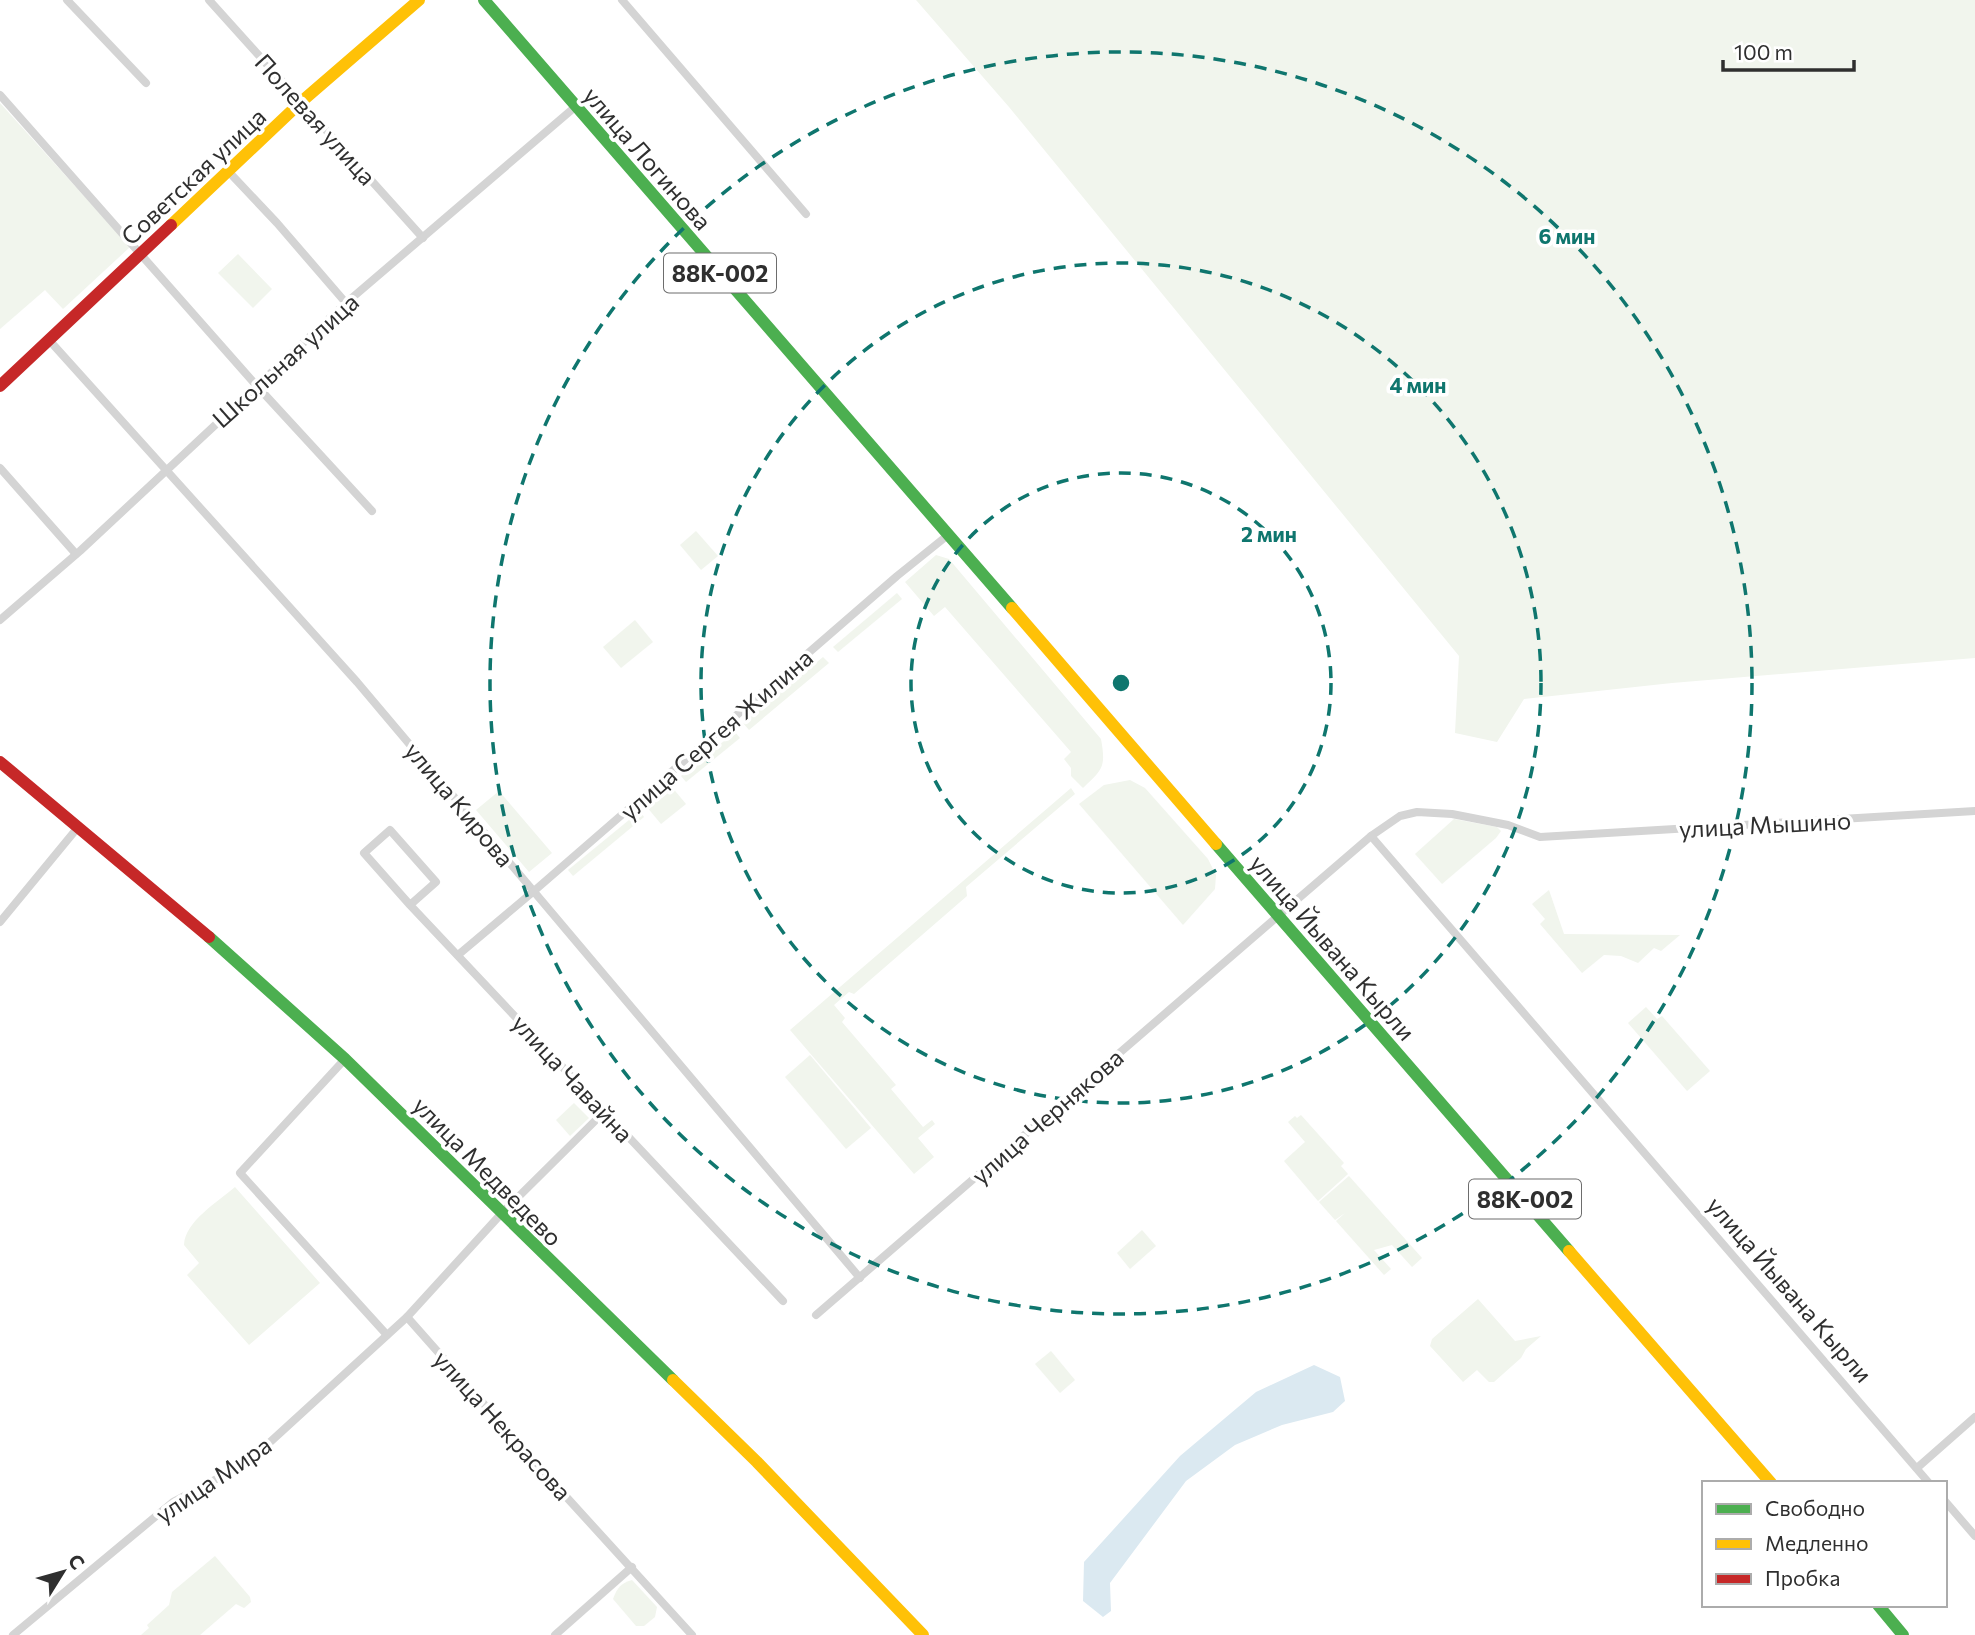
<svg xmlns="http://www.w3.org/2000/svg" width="1975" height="1635" viewBox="0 0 1975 1635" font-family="Commissioner,sans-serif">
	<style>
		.green { fill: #f1f5ed }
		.water { fill: #dbe9f1 }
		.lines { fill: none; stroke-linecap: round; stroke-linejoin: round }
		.street { stroke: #d4d4d4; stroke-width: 8 }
		.fast { stroke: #4caf50; stroke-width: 12 }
		.slow { stroke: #ffc107; stroke-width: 12 }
		.jam { stroke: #c62828; stroke-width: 12 }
		.ring { fill: none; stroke: #0f766e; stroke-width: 3.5; stroke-dasharray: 12 9 }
		.labels { text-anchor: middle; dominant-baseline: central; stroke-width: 7; stroke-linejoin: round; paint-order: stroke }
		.shield { fill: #fff; stroke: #6d6d6d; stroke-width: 2 }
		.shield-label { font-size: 23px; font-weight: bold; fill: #2f2f2f }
		.street-label { font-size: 24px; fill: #2f2f2f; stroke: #fff }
		.centre { fill: #0f766e; stroke: #fff; stroke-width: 3.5 }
		.ring-label { font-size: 21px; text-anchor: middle; font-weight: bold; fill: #0f766e; stroke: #fff; stroke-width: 7; stroke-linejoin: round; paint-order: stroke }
	</style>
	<rect width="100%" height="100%" fill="#fff"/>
	<g class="green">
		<polygon points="916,0 1975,0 1975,658 1672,683 1524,699 1497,742 1455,733 1459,656 1009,107"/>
		<polygon points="0,103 130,247 63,309 45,290 0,329"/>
		<polygon points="238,254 272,289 253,308 218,273"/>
		<polygon points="696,531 718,556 701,570 680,545"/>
		<path d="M936,555L949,559L1101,739C1106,767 1103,769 1083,788L1071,776V768L1064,759L1071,752L945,607L934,616L905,582Z"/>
		<polygon points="897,593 902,599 838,652 833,647"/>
		<polygon points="635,620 653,642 621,668 603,647"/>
		<polygon points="823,657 829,663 749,730 743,723"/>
		<polygon points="735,732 740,738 686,782 681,776"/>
		<polygon points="1130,780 1145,788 1208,859 1216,875 1215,889 1183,925 1079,804 1104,785"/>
		<polygon points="671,786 686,804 661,824 646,806"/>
		<polygon points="1071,788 1075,794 966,887 967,896 854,994 849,992 834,1005 845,1018 842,1022 896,1085 891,1089 923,1127 932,1120 935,1124 918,1138 934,1157 914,1174 790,1030"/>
		<polygon points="499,791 552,853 529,872 476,810"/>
		<polygon points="640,811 644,817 573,876 568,870"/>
		<polygon points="1454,819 1497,827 1501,831 1496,838 1442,884 1415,854"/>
		<polygon points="1549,890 1564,934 1680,935 1661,951 1654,948 1638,963 1621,956 1604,955 1582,973 1540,924 1545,919 1532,904"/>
		<polygon points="1646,1007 1657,1019 1662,1016 1710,1071 1687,1091 1628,1023"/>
		<polygon points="810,1055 871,1128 846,1149 785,1077"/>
		<polygon points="574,1103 589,1118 570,1136 556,1120"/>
		<polygon points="1301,1115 1344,1163 1341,1166 1348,1174 1318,1201 1284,1161 1305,1142 1288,1122 1295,1116 1297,1118"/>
		<polygon points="1349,1176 1422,1258 1412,1267 1392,1245 1374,1250 1391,1269 1384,1275 1336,1221 1345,1213 1335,1220 1319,1202"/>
		<path d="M235,1187L320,1283L249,1345L187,1275L199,1263L184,1245C185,1221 218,1202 235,1187Z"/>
		<polygon points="1142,1230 1156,1246 1130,1269 1117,1253"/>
		<polygon points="1478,1299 1515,1341 1541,1336 1526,1349 1521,1358 1494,1382 1489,1382 1477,1370 1463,1382 1430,1346 1432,1339"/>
		<polygon points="1051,1351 1075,1380 1060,1393 1035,1364"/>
		<polygon points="215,1556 250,1597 251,1602 244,1608 236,1604 200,1635 141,1635 149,1628 147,1625 169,1605 172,1592"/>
		<path d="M632,1580L657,1607L655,1617L644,1626H636L613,1599C617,1588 621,1583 632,1580Z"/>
	</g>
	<polygon class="water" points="1314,1365 1340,1377 1345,1401 1333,1412 1282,1425 1235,1445 1186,1481 1110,1583 1111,1611 1103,1617 1083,1601 1084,1562 1180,1456 1256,1392"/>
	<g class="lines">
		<g class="street">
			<polyline points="67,0 146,83"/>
			<polyline points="209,0 423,238"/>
			<polyline points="622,0 806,214"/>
			<polyline points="0,95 256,385 372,511"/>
			<polyline points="228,171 277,223 346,303"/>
			<polyline points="49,340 357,682 860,1278"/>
			<polyline points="0,468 76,554"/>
			<polyline points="0,620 80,551 346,303 575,107"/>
			<polyline points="1371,836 1929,1483"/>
			<polyline points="410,905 436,882 390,830 364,853 410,905 783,1301"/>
			<polyline points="0,922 79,826"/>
			<polyline points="458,955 534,891 897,576 948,535"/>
			<polyline points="345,1059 240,1173 387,1335"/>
			<polyline points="816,1315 1292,904 1371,836 1400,816 1417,812 1452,814 1508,825 1540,837 1975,811"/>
			<polyline points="407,1317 560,1490 692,1635"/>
			<polyline points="1917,1468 1975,1417"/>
			<polyline points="1945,1501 1975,1536"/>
			<polyline points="13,1635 173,1502 243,1465 257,1454 407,1317 501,1214 605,1111"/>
			<polyline points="555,1635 632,1567"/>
		</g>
		<g class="fast">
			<polyline points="484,0 1012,608"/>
			<polyline points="1216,844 1569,1251"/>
			<polyline points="209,937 345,1059 673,1380"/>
			<polyline points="1878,1605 1903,1635"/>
		</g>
		<g class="slow">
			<polyline points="171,225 301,102 419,0"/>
			<polyline points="1012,608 1216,844"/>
			<polyline points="1569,1251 1771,1483"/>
			<polyline points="673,1380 757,1462 923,1635"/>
		</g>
		<g class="jam">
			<polyline points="0,386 171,225"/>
			<polyline points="0,762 209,937"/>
		</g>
	</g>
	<g class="ring">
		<circle cx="1121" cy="683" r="210"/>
		<circle cx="1121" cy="683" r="420"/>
		<circle cx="1121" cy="683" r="631"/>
	</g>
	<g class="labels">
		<g class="shield">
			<rect x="664" y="253.5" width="112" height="39" rx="5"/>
			<rect x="1469" y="1179.5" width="112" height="39" rx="5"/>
		</g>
		<g class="shield-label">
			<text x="720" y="273">88К-002</text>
			<text x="1525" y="1199">88К-002</text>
		</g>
		<g class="street-label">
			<text transform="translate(316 119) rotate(48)">Полевая улица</text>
			<text transform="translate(648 158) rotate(49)">улица Логинова</text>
			<text transform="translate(193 176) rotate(-43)">Советская улица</text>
			<text transform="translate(285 360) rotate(-42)">Школьная улица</text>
			<text transform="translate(716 734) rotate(-41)">улица Сергея Жилина</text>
			<text transform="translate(460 804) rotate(50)">улица Кирова</text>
			<text transform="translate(1765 824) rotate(-3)">улица Мышино</text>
			<text transform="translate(1333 947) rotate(49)">улица Йывана Кырли</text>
			<text transform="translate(573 1078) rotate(47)">улица Чавайна</text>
			<text transform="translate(1047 1116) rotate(-41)">улица Чернякова</text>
			<text transform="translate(488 1171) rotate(45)">улица Медведево</text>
			<text transform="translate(1790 1289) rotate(49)">улица Йывана Кырли</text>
			<text transform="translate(503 1425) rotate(48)">улица Некрасова</text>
			<text transform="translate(213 1479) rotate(-34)">улица Мира</text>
		</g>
	</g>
	<circle cx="1121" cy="683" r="10" class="centre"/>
	<g class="ring-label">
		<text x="1567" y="244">6 мин</text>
		<text x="1418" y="393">4 мин</text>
		<text x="1269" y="542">2 мин</text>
	</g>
	<rect x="1702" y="1481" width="245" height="126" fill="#ffffff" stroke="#acacac" stroke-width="2"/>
	<rect x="1716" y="1504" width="35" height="10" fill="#4caf50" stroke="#acacac" stroke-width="2"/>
	<text x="1765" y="1516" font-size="21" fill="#2f2f2f">Свободно</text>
	<rect x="1716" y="1539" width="35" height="10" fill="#ffc107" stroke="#acacac" stroke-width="2"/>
	<text x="1765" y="1551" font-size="21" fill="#2f2f2f">Медленно</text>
	<rect x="1716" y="1574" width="35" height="10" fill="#c62828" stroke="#acacac" stroke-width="2"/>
	<text x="1765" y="1586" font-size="21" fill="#2f2f2f">Пробка</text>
	<g transform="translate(63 1572) rotate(53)" stroke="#ffffff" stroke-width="5" paint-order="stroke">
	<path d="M0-5L12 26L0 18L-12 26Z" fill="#2f2f2f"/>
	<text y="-10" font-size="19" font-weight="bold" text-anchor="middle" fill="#2f2f2f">С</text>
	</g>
	<path d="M1723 60v10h131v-10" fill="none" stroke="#2f2f2f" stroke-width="3.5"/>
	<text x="1734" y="60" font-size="21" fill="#2f2f2f" stroke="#ffffff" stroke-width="5" paint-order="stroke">100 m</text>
</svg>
